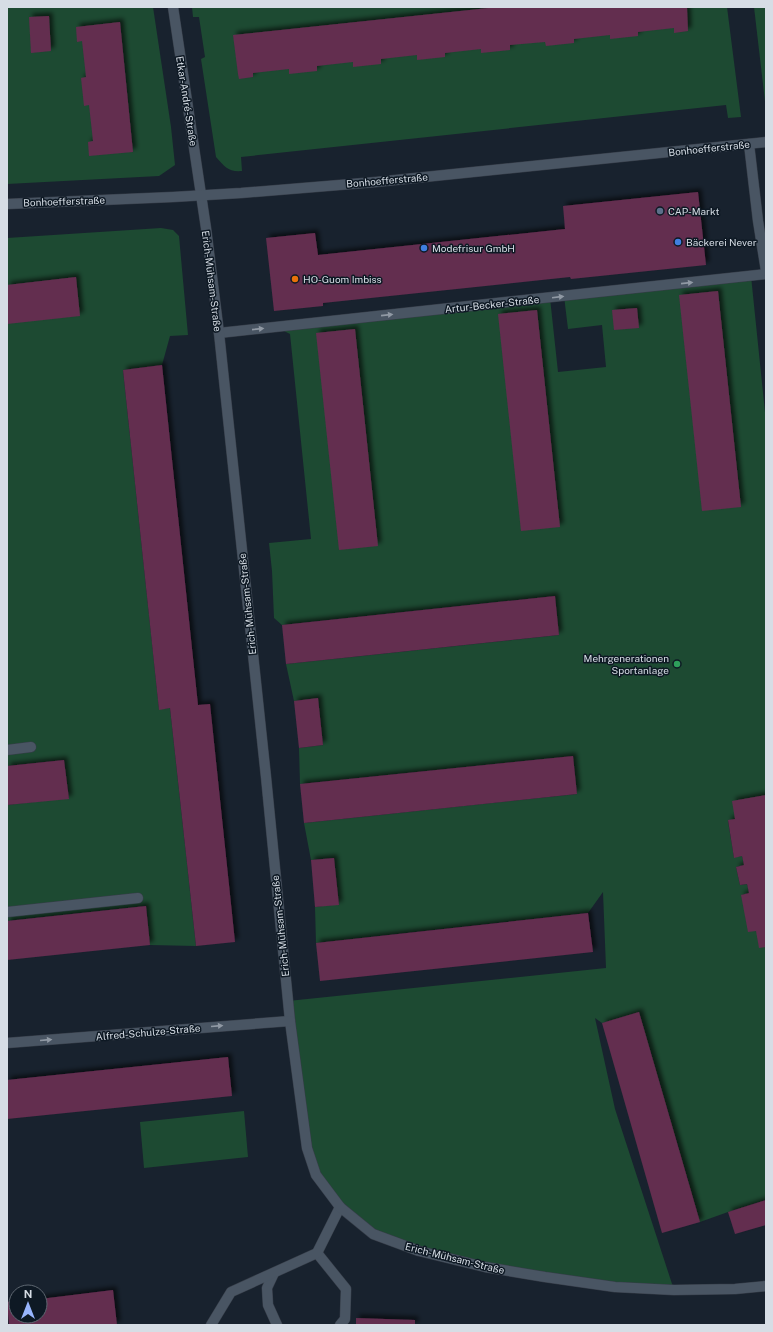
<svg xmlns="http://www.w3.org/2000/svg" width="773" height="1332" viewBox="0 0 773 1332" font-family="'Public Sans',sans-serif">
	<style>
		.green { fill: #1d4a32 }
		.building { fill: #632d4f; filter: url(#shadow) }
		.lines { fill: none; stroke-linecap: round; stroke-linejoin: round }
		.lane-casing { stroke: #363d48; stroke-width: 11 }
		.street-casing { stroke: #363d48; stroke-width: 11 }
		.lane { stroke: #495563; stroke-width: 10 }
		.street { stroke: #495563; stroke-width: 10 }
		.oneway { fill: #9099a4 }
		.service-dot { fill: #5c6f8a; stroke: #0e1924; stroke-width: 1.5 }
		.shop-dot { fill: #3f7fe0; stroke: #0e1924; stroke-width: 1.5 }
		.food-dot { fill: #e8710a; stroke: #0e1924; stroke-width: 1.5 }
		.leisure-dot { fill: #2e9e5b; stroke: #0e1924; stroke-width: 1.5 }
		.labels { text-anchor: middle; dominant-baseline: central; stroke-width: 3; stroke-linejoin: round; paint-order: stroke }
		.street-label { font-size: 10px; fill: #d6dde5; stroke: #0e1924 }
		.poi-label { font-size: 10px; fill: #d6dde5; stroke: #0e1924; text-anchor: start }
	</style>
	<defs>
		<filter id="shadow"><feDropShadow dx="3.5" dy="-3.5" stdDeviation="2" flood-color="#0009"/></filter>
	</defs>
	<rect width="100%" height="100%" fill="#18222e"/>
	<g class="green">
		<polygon points="7,7 153,7 171,127 175,165 159,176 7,184"/>
		<path d="M192,7H727L741,117L728,118L726,105L241,157L242,171C228,172 225,167 216,157L201,59L205,57L199,17H193Z"/>
		<polygon points="754,7 766,7 766,110"/>
		<polygon points="161,228 173,230 179,236 188,335 170,336 162,365 123,370 159,709 170,708 196,946 150,945 146,906 7,921 7,805 69,798 64,760 7,766 7,238"/>
		<polygon points="751,276 766,422 766,795 735,819 728,821 734,857 742,856 744,865 736,867 740,885 747,884 749,893 742,895 756,931 766,947 766,1200 728,1212 700,1222 639,1013 602,1023 595,1018 615,1109 674,1290 485,1267 373,1234 316,1175 288,1001 606,968 603,892 588,913 316,943 315,907 339,904 334,858 311,860 304,823 577,794 573,756 300,784 299,748 323,745 318,699 294,701 286,664 559,635 555,596 282,625 274,618 272,571 269,543 311,539 290,334 276,327 550,298 558,372 606,367 602,325 568,329 564,296"/>
		<polygon points="244,1111 248,1157 144,1168 140,1122"/>
	</g>
	<g class="building">
		<polygon points="498,7 687,7 688,31 674,33 674,28 638,32 638,36 610,39 610,35 574,39 574,43 546,46 545,42 510,45 510,50 481,53 481,49 445,53 445,57 417,60 417,55 381,59 381,64 353,67 353,62 317,66 317,71 289,74 289,69 253,73 253,77 239,79 238,74 233,35"/>
		<polygon points="49,16 51,51 31,53 29,17"/>
		<polygon points="120,22 133,152 89,156 88,142 93,141 89,105 84,106 81,78 86,77 82,41 77,42 76,27"/>
		<polygon points="698,192 706,265 571,279 570,277 323,303 323,306 274,311 266,238 315,233 318,255 565,229 563,206"/>
		<polygon points="76,277 80,316 7,324 7,285"/>
		<polygon points="718,291 741,507 702,511 679,295"/>
		<polygon points="637,308 639,328 614,330 612,310"/>
		<polygon points="537,310 560,527 521,531 498,314"/>
		<polygon points="355,329 378,546 339,550 316,333"/>
		<polygon points="162,365 198,705 210,704 235,942 196,946 170,708 159,710 123,370"/>
		<polygon points="555,596 559,635 286,664 282,625"/>
		<polygon points="318,698 323,745 299,748 294,701"/>
		<polygon points="573,756 577,794 304,823 300,784"/>
		<polygon points="64,760 69,799 7,805 7,766"/>
		<polygon points="766,795 766,947 759,948 756,931 748,932 741,895 749,893 747,884 740,885 736,867 744,865 742,856 734,858 728,820 735,819 732,801"/>
		<polygon points="334,858 339,905 315,907 311,860"/>
		<polygon points="146,906 150,945 7,960 7,921"/>
		<polygon points="588,913 593,952 320,981 316,943"/>
		<polygon points="639,1012 700,1222 662,1233 602,1023"/>
		<polygon points="228,1057 232,1096 7,1119 7,1080"/>
		<polygon points="766,1200 766,1225 735,1234 728,1212"/>
		<polygon points="113,1290 117,1325 9,1325 7,1302 16,1301 16,1316 40,1316 40,1299"/>
		<polygon points="356,1318 415,1320 415,1325 356,1325"/>
	</g>
	<g class="lines">
		<g class="lane-casing">
			<g id="lane">
				<polyline points="219,333 766,274"/>
				<polyline points="7,750 31,747"/>
				<polyline points="7,912 138,898"/>
				<polyline points="317,1253 346,1289 345,1319 340,1325"/>
				<polyline points="274,1273 267,1288 268,1305 277,1325"/>
				<polyline points="211,1325 231,1292 317,1253 340,1207"/>
			</g>
		</g>
		<g class="street-casing">
			<g id="street">
				<polyline points="173,7 206,228 219,333 266,777 290,1021 307,1148 316,1175 340,1207 373,1234 419,1251 485,1267 545,1277 615,1287 674,1290 735,1289 766,1286"/>
				<polyline points="749,144 758,221 766,271"/>
				<polyline points="7,204 173,197 241,193 376,182 766,142"/>
				<polyline points="7,1043 290,1021"/>
			</g>
		</g>
		<use href="#lane" class="lane"/>
		<use href="#street" class="street"/>
	</g>
	<defs><path id="oneway-solid" d="M-6-.8H1V-3.2L6.5 0L1 3.2V.8H-6Z"/></defs>
	<g class="oneway">
		<use href="#oneway-solid" transform="translate(687 283) rotate(-6)"/>
		<use href="#oneway-solid" transform="translate(558 297) rotate(-7)"/>
		<use href="#oneway-solid" transform="translate(387 315) rotate(-6)"/>
		<use href="#oneway-solid" transform="translate(258 329) rotate(-6)"/>
		<use href="#oneway-solid" transform="translate(217 1026) rotate(-5)"/>
		<use href="#oneway-solid" transform="translate(46 1040) rotate(-5)"/>
	</g>
	<circle class="service-dot" cx="660" cy="211" r="4"/>
	<g class="shop-dot">
		<circle cx="678" cy="242" r="4"/>
		<circle cx="424" cy="248" r="4"/>
	</g>
	<circle class="food-dot" cx="295" cy="279" r="4"/>
	<circle class="leisure-dot" cx="677" cy="664" r="4"/>
	<g class="labels">
		<g class="street-label">
			<text transform="translate(187 101) rotate(81)">Etkar-André-Straße</text>
			<text transform="translate(709 148) rotate(-6)">Bonhoefferstraße</text>
			<text transform="translate(387 180) rotate(-5)">Bonhoefferstraße</text>
			<text transform="translate(64 201) rotate(-2)">Bonhoefferstraße</text>
			<text transform="translate(212 281) rotate(83)">Erich-Mühsam-Straße</text>
			<text transform="translate(492 304) rotate(-6)">Artur-Becker-Straße</text>
			<text transform="translate(247 604) rotate(-96)">Erich-Mühsam-Straße</text>
			<text transform="translate(280 926) rotate(-96)">Erich-Mühsam-Straße</text>
			<text transform="translate(148 1032) rotate(-5)">Alfred-Schulze-Straße</text>
			<text transform="translate(455 1258) rotate(14)">Erich-Mühsam-Straße</text>
		</g>
		<g class="poi-label">
			<text x="668" y="211">CAP-Markt</text>
			<text x="686" y="242">Bäckerei Never</text>
			<text x="432" y="248">Modefrisur GmbH</text>
			<text x="303" y="279">HO-Guom Imbiss</text>
			<text x="669" y="658" text-anchor="end">Mehrgenerationen<tspan x="669" dy="12">Sportanlage</tspan></text>
		</g>
	</g>
	<rect width="773" height="1332" fill="none" stroke="#d6dde5" stroke-width="16"/>
	<g transform="translate(28 1304)"><circle r="19" fill="#0e1924" stroke="#5e6771"/>
	<path d="M0-3L7 15L0 10L-7 15Z" fill="#98b5fd"/>
	<text y="-6" font-size="11" font-weight="bold" text-anchor="middle" fill="#d6dde5">N</text>
	</g>
</svg>
